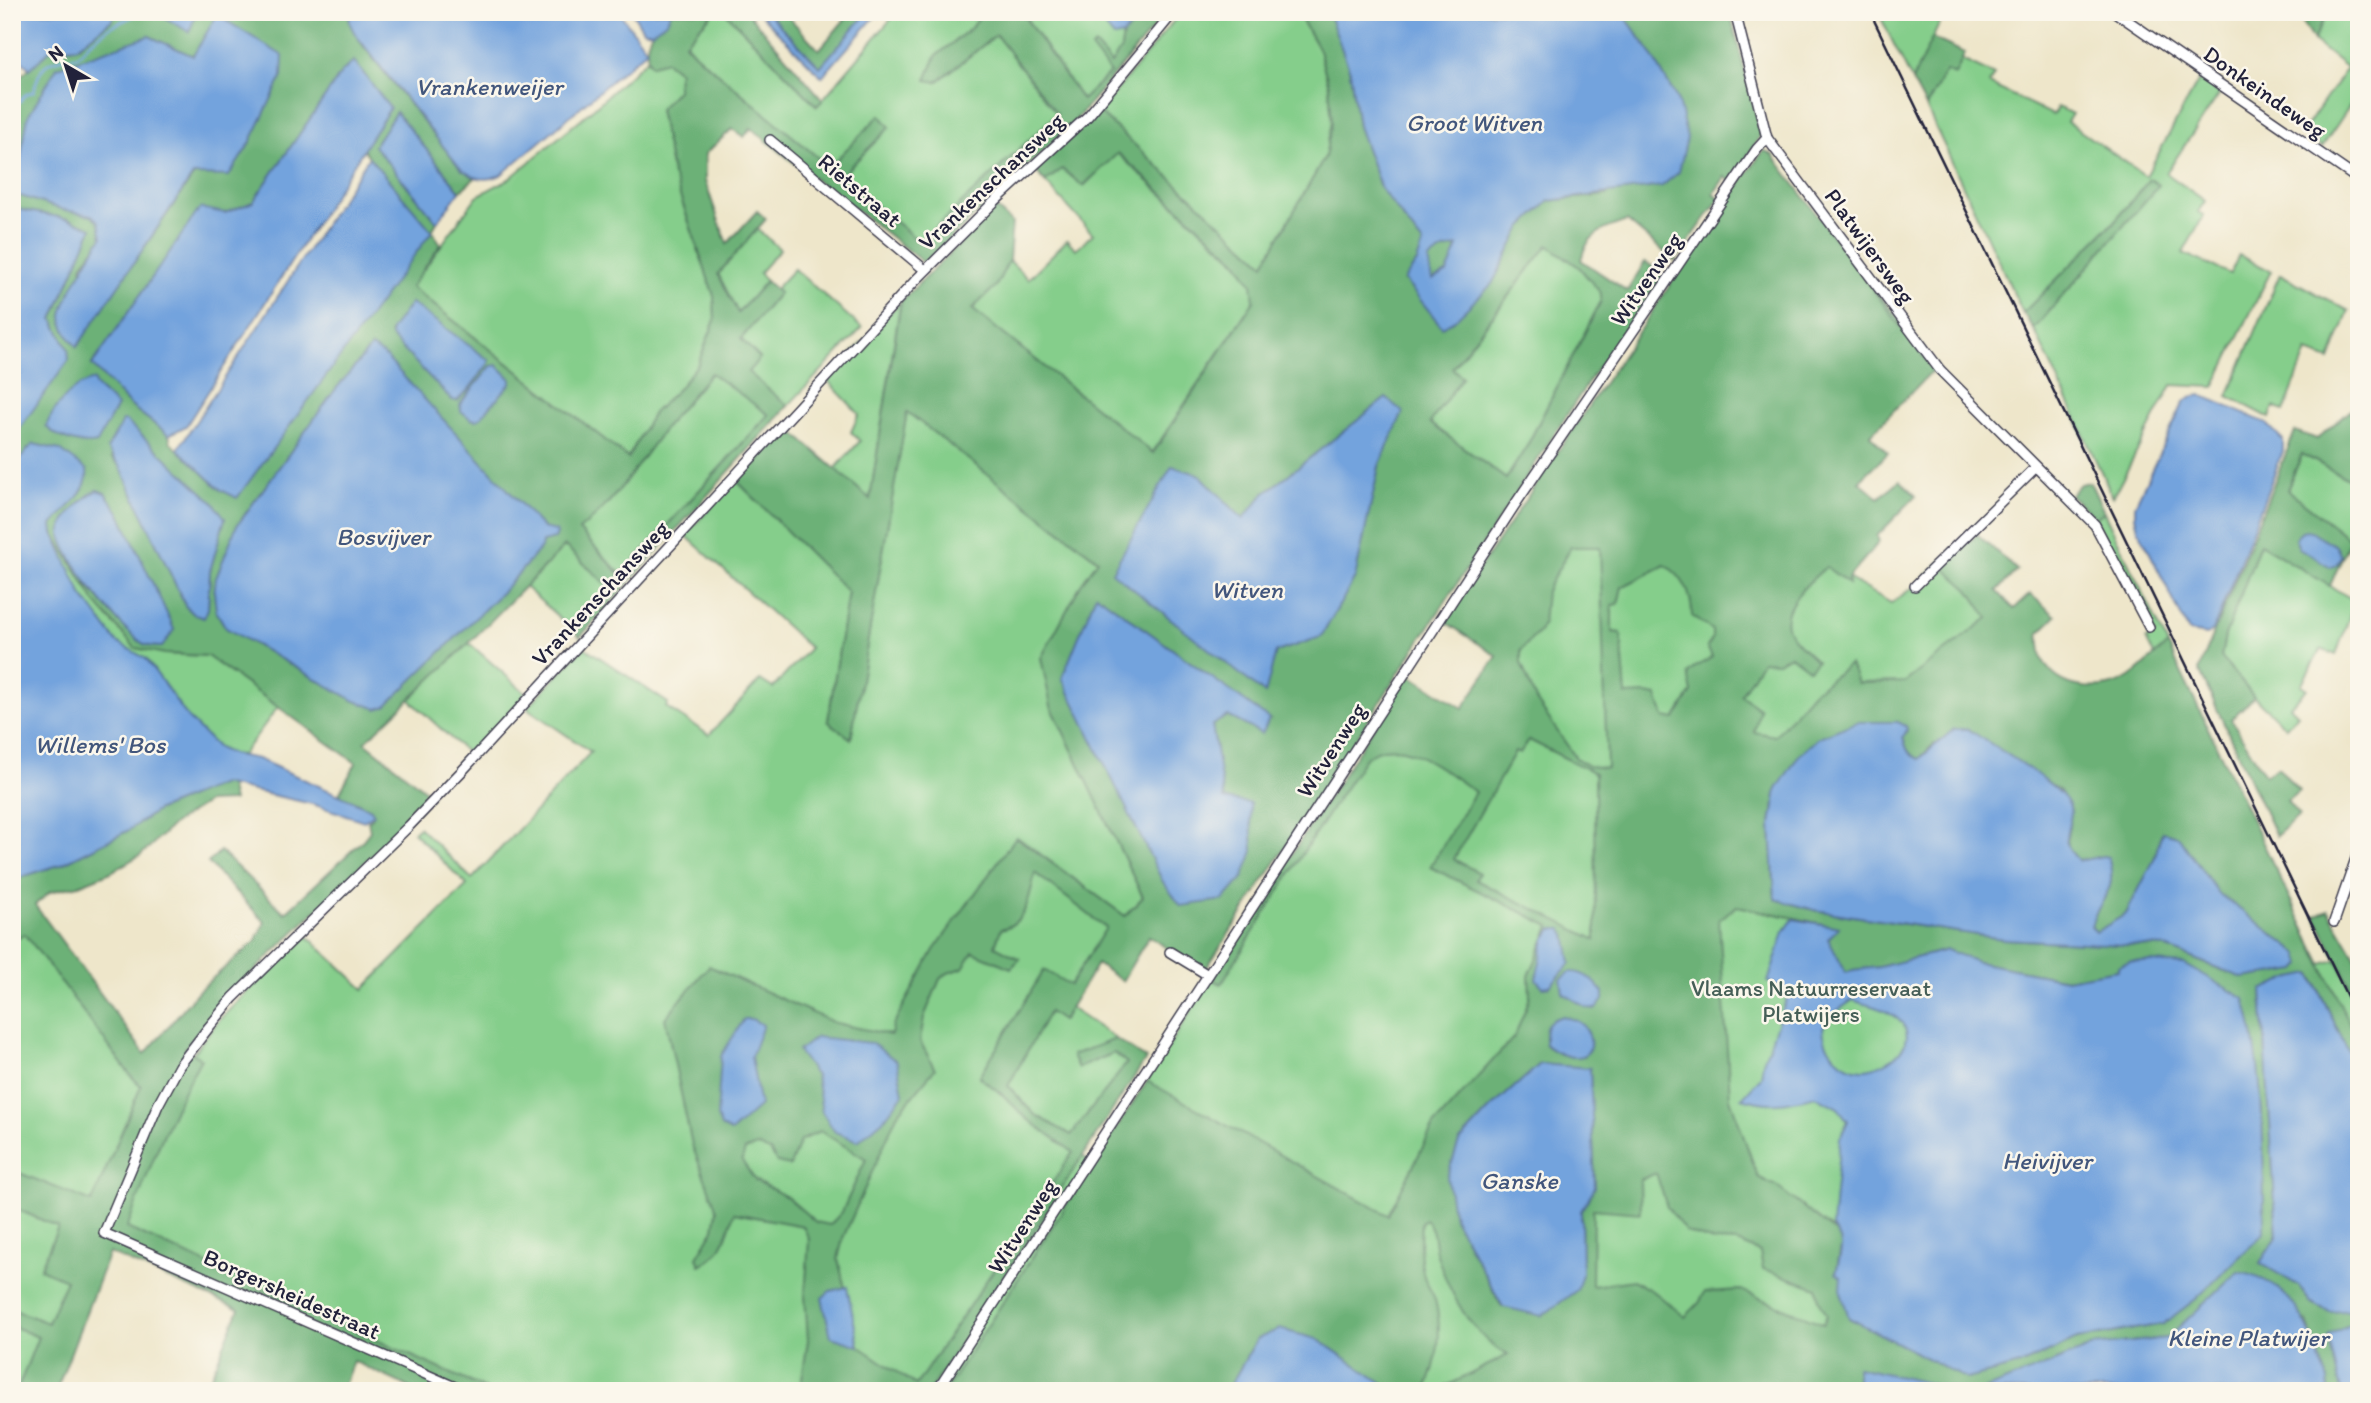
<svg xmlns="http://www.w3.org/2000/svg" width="2371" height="1403" viewBox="0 0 2371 1403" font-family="Itim,sans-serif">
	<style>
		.green { fill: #85ce8b; stroke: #547863; stroke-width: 2 }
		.forest { fill: #6cb177; stroke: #476a59; stroke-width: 2; fill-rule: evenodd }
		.water { fill: #73a3dd; stroke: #4a628c; stroke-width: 2; fill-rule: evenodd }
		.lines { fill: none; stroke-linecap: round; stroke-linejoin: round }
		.stream { stroke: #73a3dd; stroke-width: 2.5 }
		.street-casing { stroke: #413f50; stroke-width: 12 }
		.street { stroke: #fff; stroke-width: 9 }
		.rail { stroke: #22223b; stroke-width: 2.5 }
		.labels { text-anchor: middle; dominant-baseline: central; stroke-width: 5; stroke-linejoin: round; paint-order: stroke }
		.street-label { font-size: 23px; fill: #22223b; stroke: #fbf7ec }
		.park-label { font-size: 23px; fill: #455e57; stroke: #fbf7ec }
		.water-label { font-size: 24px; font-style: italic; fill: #42567c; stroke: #fbf7ec }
	</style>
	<rect width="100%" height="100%" fill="#fbf7ec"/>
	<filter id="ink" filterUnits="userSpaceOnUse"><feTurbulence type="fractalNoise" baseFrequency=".0143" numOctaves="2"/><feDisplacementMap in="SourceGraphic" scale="14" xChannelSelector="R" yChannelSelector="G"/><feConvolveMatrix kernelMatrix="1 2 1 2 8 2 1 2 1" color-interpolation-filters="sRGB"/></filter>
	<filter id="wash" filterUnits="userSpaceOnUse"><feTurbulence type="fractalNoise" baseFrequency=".00686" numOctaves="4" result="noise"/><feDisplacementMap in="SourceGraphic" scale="28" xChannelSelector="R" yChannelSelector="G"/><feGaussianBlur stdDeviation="1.57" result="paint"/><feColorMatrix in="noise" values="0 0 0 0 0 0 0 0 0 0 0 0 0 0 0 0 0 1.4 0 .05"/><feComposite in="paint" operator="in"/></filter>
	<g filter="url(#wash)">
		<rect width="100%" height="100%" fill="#eee6ca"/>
		<g class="green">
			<polygon points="714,12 725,12 817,106 897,12 983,12 970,29 936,56 937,82 996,35 1057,114 920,243 847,182 846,171 890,127 880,116 830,168 695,54 685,42"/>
			<polygon points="1037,12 1093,12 1114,37 1123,35 1121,49 1111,64 1095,46 1110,73 1082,100 1026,18"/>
			<polygon points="1181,12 1297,12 1319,50 1329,86 1332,122 1325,157 1264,264 1099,112"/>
			<polygon points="1878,12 1945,12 1912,81"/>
			<polygon points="2327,12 2359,12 2359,92 2322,147 2302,133 2347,68 2313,41"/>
			<polygon points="647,59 651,65 666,61 680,72 678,75 677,90 659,110 672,172 714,296 715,320 698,364 678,389 653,413 628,458 411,287 477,196 509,179 594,108"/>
			<polygon points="1962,60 1994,75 1989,84 2053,115 2058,107 2072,114 2067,122 2146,176 2199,80 2220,93 2166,173 2205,201 2198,212 2204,215 2183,253 2230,274 2239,255 2271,271 2214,387 2172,385 2113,497 2034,329 2158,185 2150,179 2112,224 2023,313 1926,107 1946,71 1955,74"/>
			<polygon points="1117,153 1237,262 1253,284 1254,300 1152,453 972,309 996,286 1009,260 1028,279 1067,240 1076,249 1093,234 1045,182 1062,169 1084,186"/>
			<polygon points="1768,158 1936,364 1782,520 1848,578 1891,603 1915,586 1945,557 2042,686 2104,697 2170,689 2146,639 2155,634 2095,518 2104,512 2168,645 2166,647 2322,964 2343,958 2359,960 2359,1391 483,1391 12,1185 12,933 31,926 156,1081 193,1053 220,1019 305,934 364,989 467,885 413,832 419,827 472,879 591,752 527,708 584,647 668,703 666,707 709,735 760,680 773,688 810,648 685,535 736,480 848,592 828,721 851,738 907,411 1099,561 1081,584 1051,706 1143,897 1125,916 1017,837 1116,921 1063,1021 1070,1008 1116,1039 1072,1055 1078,1068 1114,1053 1127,1063 1071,1135 1034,1114 1011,1089 1009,1101 1094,1165 1211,979 1214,980 1381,725 1536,700 1516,674 1521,635"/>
			<polygon points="757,229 780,249 759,273 766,281 738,313 718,274"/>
			<polygon points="1548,245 1579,267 1601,293 1601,301 1527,446 1506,479 1430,423 1462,377 1452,369"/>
			<polygon points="794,269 862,328 788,406 747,372 741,339 779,293 775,289"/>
			<polygon points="2280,274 2349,311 2330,360 2307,352 2284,411 2274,407 2270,418 2228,396"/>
			<polygon points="901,301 899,311 870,499 835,469 860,441 851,432 859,414 827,380"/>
			<path d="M711,373L769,414L622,575L578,530C613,505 634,469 659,436C675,414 693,394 711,373Z"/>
			<polygon points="2302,454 2359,485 2359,516 2350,539 2287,490"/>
			<polygon points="51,529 97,600 165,654 207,656 278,707 242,755 231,754 218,748 189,719 146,659 117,642 91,620"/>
			<polygon points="2260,544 2355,601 2336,655 2321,649 2301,685 2307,689 2290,706 2298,714 2286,727 2254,697 2221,657 2225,636"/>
			<polygon points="565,546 611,588 572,629 525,587"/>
			<polygon points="469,643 527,694 470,756 409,699"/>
			<polygon points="12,1207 58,1227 66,1280 48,1324 12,1309"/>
			<polygon points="12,1326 38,1337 17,1391 12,1391"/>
		</g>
		<g class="forest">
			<path d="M115,12H156L189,31L197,12H349C350,29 358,39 368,52L461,169L475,178L460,191L396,112L374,146L437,222L432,231L441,244L411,287L628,458L653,413L678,389L698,364L715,320L714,296L672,172L659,109L677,90L678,75L680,72L666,61L651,65C645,56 646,41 652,32C658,24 666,25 671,12H714L685,43L695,54L829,167L880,115L890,127L846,171L847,182L920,242L1057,114L996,35L937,82L926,80L936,56L970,29L983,12H1037L1026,19L1082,100L1110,73L1091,48L1095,45L1111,64L1121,49L1123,35L1146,12H1167L1075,121L924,263L841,198L839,199L751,128L744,137L732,129L705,154V181L727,244L757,211L766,219L718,274L738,313L766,281L779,293L741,339L760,358L748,372L788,406L580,637L572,629L610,588L565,546L469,643L365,742L432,796L218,1007L185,1048L201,1059C170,1112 149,1170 127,1228L490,1391H417L353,1361L342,1391H205L239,1309L109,1253L56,1391H17L38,1337L12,1326V1309L48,1323L66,1280L40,1269L58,1227L12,1207V1170L92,1202L141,1086L131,1076L25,934L12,940V880L62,864L129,830L158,810L222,784H229L233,801L208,802L175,823L142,854L111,872L79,885L50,892L35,905L145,1054L199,990L256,941L265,922L208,863L220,851L285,913L363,840L370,831L368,821L372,818L371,809L339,794L356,763L207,656L165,654L135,648L95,602L51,529L28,449L12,471V439L68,360V349L53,319L92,228L69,219L12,208V95L17,79L51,49L77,47L112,20ZM149,36L193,56L250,143L229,175H194L77,346L82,266L102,237L99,222L92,215ZM354,61L389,108L363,149L369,157L221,490L171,443L169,435L131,406L92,364L225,213L253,202L342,72ZM411,304L488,360L489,363L469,389L457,401L390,334ZM371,347L543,528L557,534L555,539L542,542L355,701L226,628L216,611L236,527L335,390ZM711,373L769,415L621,575L579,530C613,504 634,469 659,436C675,414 693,394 711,373ZM111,457L225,518L210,571L208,609L186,607L120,466ZM97,490L105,493L119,512L174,630L145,645L120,623L86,584Z"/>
			<polygon points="725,12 747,12 823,100 817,106"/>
			<polygon points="767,12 784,12 819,50 851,12 868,12 820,67"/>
			<path d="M1297,12H1328L1350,71L1358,126L1381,189L1423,244L1417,262L1404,281L1492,284L1522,227L1549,201L1607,195L1678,101L1652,55L1622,12H1730L1761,135L1731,182L1725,177L1714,193L1720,198L1675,261L1627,221C1604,229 1587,233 1581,260L1627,291L1645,262L1664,274L1593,375L1206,969L1196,968L1149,936L1122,981L1097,964L1062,1021L1049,1012L1008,1086L1034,1114L1071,1135L1127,1063L1114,1053L1078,1068L1072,1055L1116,1039L1146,1059L929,1391H800L808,1340L805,1296L809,1239L803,1226L734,1213C727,1235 723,1255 700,1265L697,1257L714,1229L717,1210L692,1145L665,1018L709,966L835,1023L891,1035L893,1025L934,950L1016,837L1125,916L1143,897L1051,706L1041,658L1081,584L1098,560L907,412L851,739L828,721L848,592L736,480L786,426L870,499L901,301L996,208L1012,223L1009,260L996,286L972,309L1153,453L1254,301L1252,284L1237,261L1118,153L1083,186L1062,169L1045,182L1035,170L1099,112L1264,264L1325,157L1332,122L1329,86L1319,50ZM1548,245L1579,267L1601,293V301L1527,446L1506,479L1430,423L1462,377L1452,368ZM1386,398L1402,412L1379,466L1355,578L1321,637L1276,652L1200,475L1243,520L1264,494ZM1096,594L1269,719L1228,716L1212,725L1224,799ZM1035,873L1106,928L1070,985L1044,970L979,1077L1003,1095L1026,1118L1073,1152L916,1385L859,1346L838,1259L843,1238L897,1115L935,1069L920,1041L924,1017L940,979L948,973L963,968L973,952L1011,968L1020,959L995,946L1001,929C1027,924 1030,895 1035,873ZM820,1131L866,1159L842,1212L830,1225L816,1222L787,1197L755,1180L742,1161L745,1150L757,1146L770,1151L777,1163L790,1166L800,1141Z"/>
			<polygon points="2296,12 2327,12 2313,41"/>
			<polygon points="1932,38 1965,53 1955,75 1946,71 1926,107 1912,81"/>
			<path d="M1764,150L1773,155L1933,370L1870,435L1888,453L1859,481L1879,498L1900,480L1916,496L1877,536L1879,542L1848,578L1849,584L1826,567C1811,580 1775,610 1790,633C1796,644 1808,652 1817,661L1809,669L1790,655L1778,662L1762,661L1741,695L1760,709L1754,732L1775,736L1813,692L1850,664L1857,683L1905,682L1988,618L1969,590L1943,567L1977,534L2017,570L1997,591L2014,609L2030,594L2056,616L2039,633C2040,641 2040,653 2043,660C2058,692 2104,694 2130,677C2144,668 2154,654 2168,645L2359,1043V1074L2312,975L2262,990L2277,1237L2260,1263L2299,1286L2310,1302L2330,1312L2359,1309V1319L2328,1336L2341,1391H2329L2328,1381L2307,1322L2239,1272L2167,1338L2094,1346L1982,1391C1939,1391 1898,1377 1857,1367V1391H1437L1508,1355C1472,1337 1449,1293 1437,1255C1432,1241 1437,1233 1426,1220L1421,1222C1420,1240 1419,1258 1424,1276C1426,1285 1433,1292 1435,1300C1443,1329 1438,1365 1425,1391H1394L1317,1339H1257L1227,1391H945L1147,1081L1388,1215L1434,1125L1515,1036L1530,997L1529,976L1550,926L1430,867L1475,792C1447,773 1398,729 1365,758L1308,845L1221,984L1211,979L1408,674L1463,708L1497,656L1444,621L1723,206ZM1571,547H1600L1607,768L1588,766L1576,758L1536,700L1521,663V650L1539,632L1543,624L1546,591ZM1665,565C1683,576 1692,594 1692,616L1712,630V639L1707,647L1712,657C1703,664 1695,665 1688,674L1692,692L1675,719L1664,717L1657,696L1646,694L1626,695L1621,633L1612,632V605L1618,604L1622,587ZM1898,722L1906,727L1907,730L1903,737C1906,748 1908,755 1919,759L1934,744L2041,778L2060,791L2071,810C2070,834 2059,841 2079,861L2103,856L2108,857C2119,892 2099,897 2091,926L2096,932L2126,914L2154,860L2162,832L2178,836L2218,893L2299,954L2229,973L2164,947L2003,939L1814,910L1775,899L1771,824L1777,789ZM1529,740L1595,773L1596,940L1476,880L1479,873L1454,859L1515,752L1520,754ZM1737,906L1838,927L1827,939L1846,974L1853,970L1879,967L1947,950L1977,962L2066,979L2118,970L2262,1109V1129L2163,1324L2077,1339L2020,1365L1967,1379L1849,1318L1841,1276L1836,1273L1842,1243L1840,1236L1776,1186L1758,1177L1730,1098L1719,919ZM1545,1032L1582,1056C1568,1056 1555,1055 1545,1044ZM1540,1064L1590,1069L1595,1187L1581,1211L1582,1274L1502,1307L1454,1218L1459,1142L1490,1109ZM1656,1173L1667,1207L1686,1232L1713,1241L1737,1242L1760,1252L1763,1269L1817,1288L1819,1300L1827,1315L1823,1324L1741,1290L1705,1292L1699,1303L1685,1317L1657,1294L1633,1280L1592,1286L1593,1209L1641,1213L1640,1180Z"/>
			<polygon points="2150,179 2159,185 2034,329 2023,313 2112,224"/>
			<polygon points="1459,246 1447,273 1432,280 1427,260 1444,250"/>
			<polygon points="2359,402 2359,457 2355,465 2359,468 2359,485 2302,454 2287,490 2350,539 2330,586 2260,544 2225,636 2221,657 2254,697 2231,719 2265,775 2278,767 2299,791 2287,801 2299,816 2276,836 2199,670 2295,431 2317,439"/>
			<polygon points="2090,482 2104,512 2095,518 2070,495 2080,484"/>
			<polygon points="2328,910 2359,963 2359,1004 2315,916"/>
		</g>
		<g class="water">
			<polygon points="12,12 115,12 112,20 77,47 51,49 30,69 12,52"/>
			<polygon points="156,12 197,12 189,32"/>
			<path d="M349,12H619L647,50L501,175C484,182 476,179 461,169L355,34L350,24Z"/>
			<polygon points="632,12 671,12 667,21 652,32 643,30"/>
			<polygon points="758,12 767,12 820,67 868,12 879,12 822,77"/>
			<polygon points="1093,12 1146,12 1123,35 1114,37"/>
			<path d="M1328,12H1622L1652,55L1678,101L1687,138L1679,172L1662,186L1549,201L1522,227L1492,284L1456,319L1442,327L1404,280L1417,262L1423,244L1381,189L1358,126L1350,71ZM1458,246L1447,273L1432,280L1428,260L1444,250Z"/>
			<path d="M217,15L283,56L282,77L250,143L229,176L193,175L77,347C69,339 62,329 62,317C62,301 92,253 102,237L99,222L92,215L64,210L14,194L28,116L57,67L149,36L193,56Z"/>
			<polygon points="354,61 390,108 186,426 169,435 131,406 92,365 200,208 225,213 253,202 342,72"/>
			<polygon points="396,112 460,191 437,222 374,146"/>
			<polygon points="369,157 432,231 237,498 221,490 178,449"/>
			<polygon points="12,208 69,219 92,228 53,319 68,349 69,360 12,439"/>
			<polygon points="411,303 489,360 489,363 469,389 457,401 452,400 391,337 391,330"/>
			<polygon points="371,347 384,355 543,528 556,531 557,534 555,539 542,542 541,548 505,589 386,706 378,709 355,701 226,628 216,611 214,593 216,578 236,527 335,390"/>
			<polygon points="497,365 511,379 511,383 482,416 477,420 471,419 461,411 460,404 491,366"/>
			<path d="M94,380L95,385L117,406L97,443C82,447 56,438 46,426C54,407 73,384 94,380Z"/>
			<polygon points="2201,395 2266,423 2283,440 2283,451 2213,631 2207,635 2189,632 2138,529 2135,516 2135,505 2184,402 2191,397"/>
			<polygon points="1386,398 1403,412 1379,466 1355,578 1321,637 1276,652 1265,694 1112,572 1172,466 1200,475 1243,519 1264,494"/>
			<polygon points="123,421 126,421 212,501 225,518 210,571 208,609 204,618 195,615 186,607 120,466 107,449"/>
			<path d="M34,444L60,450L87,470C90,491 65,510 52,525L53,533L82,595L117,642L146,659L189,719L218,748L231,754L258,759L371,809L374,814L364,821L312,804L222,784L158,810L129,830L62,864L12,880V471L28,449Z"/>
			<path d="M97,490L105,493L119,512L170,620L174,630L162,647C157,647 151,647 146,645C126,637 56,550 61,530C65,515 84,497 97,490Z"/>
			<polygon points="2308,530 2336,546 2341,556 2336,565 2331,567 2299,548 2295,539 2302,531"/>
			<polygon points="1096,594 1269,719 1262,734 1228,716 1212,725 1224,799 1250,803 1253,851 1243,878 1223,900 1181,906 1163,882 1062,678"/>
			<path d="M1857,722H1898L1906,726L1907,730L1903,737C1906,748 1908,755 1919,759L1954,729H1968C1990,744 2055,782 2067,801C2081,824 2050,833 2079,861L2103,856L2108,857C2119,894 2099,896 2091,926L2096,932L2126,914L2154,860L2162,832L2178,836L2218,893L2299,954L2302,964L2297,970L2243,978L2164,947L2003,939L1814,910L1775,899L1771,824L1777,789L1799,755L1819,737Z"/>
			<path d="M1793,919L1839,927L1828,939L1846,973L1853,970L1879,967L1947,950L1977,962L2066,979L2118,970V966L2131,961L2184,964L2245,999C2266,1074 2263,1155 2264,1233L2196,1299L2163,1324L2077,1339L2020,1365L1967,1379L1849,1318L1840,1289L1841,1277L1836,1273C1840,1253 1847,1243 1832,1227L1840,1138L1848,1121L1838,1108L1816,1096C1787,1103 1771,1107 1742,1098L1761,1077L1763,1062L1789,992L1768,982L1784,932ZM1853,1000C1868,1006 1885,1008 1898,1019C1923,1041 1889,1067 1865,1069C1842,1070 1823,1048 1823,1027L1837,1011Z"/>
			<polygon points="1552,929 1562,929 1566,934 1571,963 1550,986 1543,987 1536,979 1545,939"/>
			<path d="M1570,972C1584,971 1596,982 1603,992V1000L1596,1009L1587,1008L1563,993L1561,979Z"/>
			<polygon points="2311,974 2359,1074 2359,1309 2356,1310 2330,1312 2310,1302 2299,1286 2260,1263 2277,1237 2262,990 2287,979"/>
			<path d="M1563,1016C1568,1018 1574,1019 1579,1022C1589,1027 1597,1050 1582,1056C1571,1060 1553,1052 1545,1044C1545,1026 1544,1021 1563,1016Z"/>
			<polygon points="744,1019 752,1019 763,1025 751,1057 760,1106 731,1132 721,1127 717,1117 721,1056"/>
			<polygon points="816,1037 871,1043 897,1061 903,1094 884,1119 858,1141 835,1132 822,1112 816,1076 798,1051"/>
			<polygon points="1540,1064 1590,1068 1595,1187 1581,1211 1582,1274 1577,1290 1542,1316 1503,1307 1454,1218 1447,1177 1459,1142 1490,1109"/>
			<path d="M2238,1272C2298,1282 2310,1332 2328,1381L2329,1391H1982L2094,1346L2167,1338Z"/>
			<polygon points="847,1287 859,1346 831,1337 822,1298 830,1291"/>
			<polygon points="2359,1319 2359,1391 2341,1391 2328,1336"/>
			<polygon points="1279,1329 1317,1339 1394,1391 1227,1391 1257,1339"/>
			<polygon points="1857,1367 1963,1391 1857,1391"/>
		</g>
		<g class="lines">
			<g class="stream">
				<path d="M12,110L25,95L34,91C41,60 49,61 78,56L89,43L110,27L142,12"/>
				<polyline points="12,132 12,142"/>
			</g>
		</g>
	</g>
	<g filter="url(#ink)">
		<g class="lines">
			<g class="street-casing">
				<g id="street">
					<polyline points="1735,12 1767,138 1940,370 2095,525 2149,627"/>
					<polyline points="2115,12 2359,180"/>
					<polyline points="770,140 925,270"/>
					<polyline points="1915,586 2036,467"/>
					<polyline points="2334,922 2359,850"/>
					<polyline points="1170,952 1208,975"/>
					<polyline points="464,1391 104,1233 158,1105 179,1066 209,1027 233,998 409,826 462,771 916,280 994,202 1088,116 1174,12"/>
					<polyline points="937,1391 1514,506 1757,149 1767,138"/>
				</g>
			</g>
			<use href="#street" class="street"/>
			<polyline class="rail" points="1870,12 2359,1021"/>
		</g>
	</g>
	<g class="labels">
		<g class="street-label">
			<text transform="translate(2265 92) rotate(35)">Donkeindeweg</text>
			<text transform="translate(991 181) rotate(-43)">Vrankenschansweg</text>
			<text transform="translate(860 190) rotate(40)">Rietstraat</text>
			<text transform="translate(1870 246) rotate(54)">Platwijersweg</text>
			<text transform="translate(1646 279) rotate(-55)">Witvenweg</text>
			<text transform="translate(600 593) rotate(-47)">Vrankenschansweg</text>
			<text transform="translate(1331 750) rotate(-57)">Witvenweg</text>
			<text transform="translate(1022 1226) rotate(-57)">Witvenweg</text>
			<text transform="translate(292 1294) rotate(24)">Borgersheidestraat</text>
		</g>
		<g class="park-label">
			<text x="1811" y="988">Vlaams Natuurreservaat<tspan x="1811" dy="26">Platwijers</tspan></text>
		</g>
		<g class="water-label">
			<text x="489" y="86">Vrankenweijer</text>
			<text x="1474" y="122">Groot Witven</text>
			<text x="383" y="536">Bosvijver</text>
			<text x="1247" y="589">Witven</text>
			<text x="100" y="744">Willems' Bos</text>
			<text x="2047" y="1160">Heivijver</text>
			<text x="1519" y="1180">Ganske</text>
			<text x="2248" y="1337">Kleine Platwijer</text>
		</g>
	</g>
	<rect width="2371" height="1403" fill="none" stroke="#fbf7ec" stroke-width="42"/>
	<g transform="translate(66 66) rotate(321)" stroke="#fbf7ec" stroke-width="5" paint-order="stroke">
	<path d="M0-5L12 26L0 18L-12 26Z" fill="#22223b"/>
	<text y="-10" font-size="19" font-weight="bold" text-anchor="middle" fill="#22223b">N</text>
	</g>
</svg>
